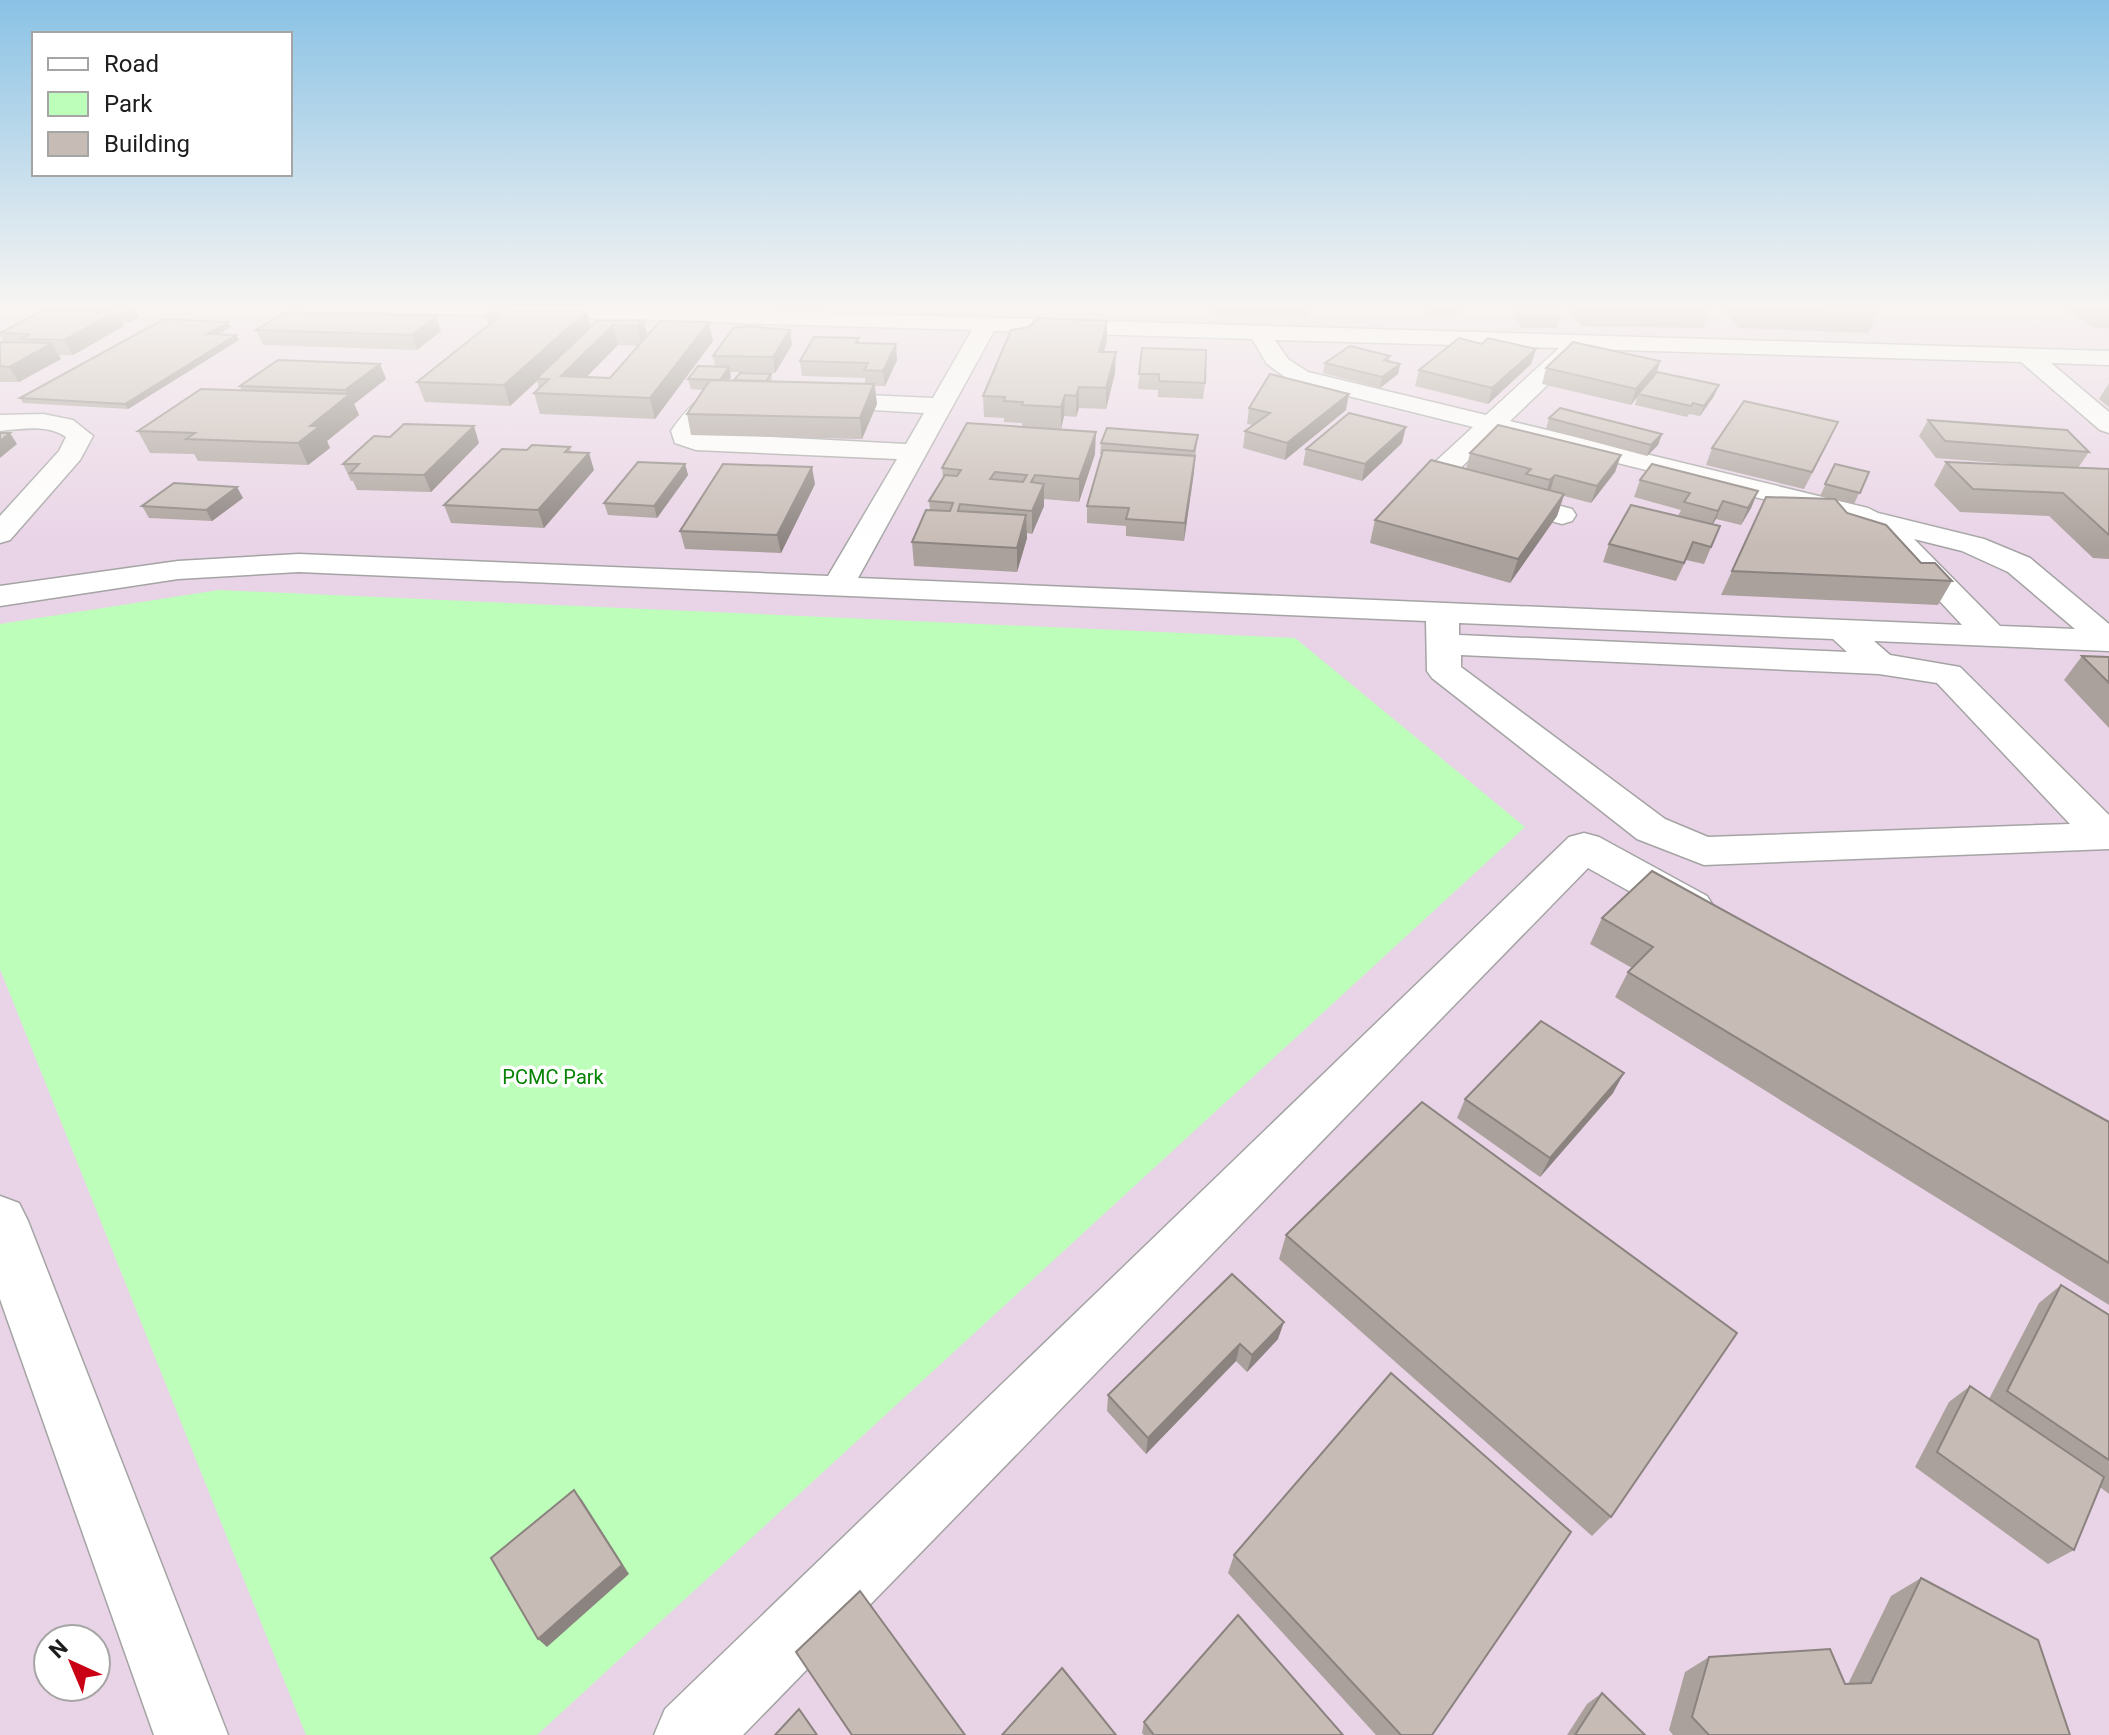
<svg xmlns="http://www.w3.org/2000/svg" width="2109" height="1735" viewBox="0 0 2109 1735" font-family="Roboto,sans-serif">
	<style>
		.industrial { fill: #e9d3e7; fill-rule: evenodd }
		.park { fill: #bcfeba }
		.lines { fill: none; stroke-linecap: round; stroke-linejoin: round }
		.minor-casing { stroke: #a4a4a4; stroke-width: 3 }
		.minor { fill: #fff; fill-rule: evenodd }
		.wall { fill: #aba19c; fill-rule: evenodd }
		.shaded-wall { fill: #8b837f }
		.building { fill: #c7bbb5; stroke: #8b837f; stroke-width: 2; fill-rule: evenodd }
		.labels { text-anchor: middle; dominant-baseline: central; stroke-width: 7; stroke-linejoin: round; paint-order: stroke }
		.park-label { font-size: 20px; fill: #058303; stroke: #fff }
	</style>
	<rect width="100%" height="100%" fill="#efe9e2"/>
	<path class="industrial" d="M0,305H2109V1735H0ZM48,1639H96V1687H48Z"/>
	<polygon class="park" points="219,590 1295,638 1525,827 537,1735 306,1735 0,969 0,624"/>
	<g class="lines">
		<g class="minor-casing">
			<g id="minor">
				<path d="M334,305H570L2109,351V365L2051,363L2109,412V433L2100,430L2021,362L1585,349L1510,421L1868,508L1878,513L1984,539L2030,558L2109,624V651L1874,641L1890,655L1960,667L2109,815V849L1704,865L1637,839L1432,678L1427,671L1426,621L299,572L178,579L0,606V586L178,561L299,554L828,576L897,459L696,450L675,443L671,431C689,405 710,382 744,391L747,396L744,401L717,407L697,433L906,444L924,413L821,407L812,405L809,400L812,395L821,393L933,398L972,330L344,311ZM994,331L1252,339L1267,364L1292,382L1473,427L1422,474L1418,480L1422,486L1562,524L1572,521L1576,515L1572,509L1451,477L1497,433L1848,520L1882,539L1962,625L858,578ZM1275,340L1559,348L1486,415L1308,372L1288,359ZM1914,539L1962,551L2008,572L2075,629L2000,626ZM1459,623L1833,639L1847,652L1459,635ZM1461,655L1879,674L1937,683L2070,824L1708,837L1665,819L1461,667Z"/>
				<path d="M43,414L73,420L93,436L80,460L10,540L0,543V516L59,451L66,437C47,424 22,429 0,431V415Z"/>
				<polygon points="1584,833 1599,837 1707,896 1714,907 1707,918 1692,923 1677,918 1588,868 743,1735 654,1735 665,1709 1569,837"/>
				<polygon points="0,1196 19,1203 28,1221 228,1735 154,1735 0,1299"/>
			</g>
		</g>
		<use href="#minor" class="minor"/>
	</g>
	<g class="wall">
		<polygon points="1210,305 1308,305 1307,316 1211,314"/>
		<polygon points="1423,305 1461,305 1459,315 1428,315"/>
		<polygon points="1566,305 1707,305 1710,309 1703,328 1581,326"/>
		<polygon points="1720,305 1868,305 1877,314 1868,333 1739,328"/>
		<polygon points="2059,305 2109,305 2109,328 2094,328"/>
		<polygon points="134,308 139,317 128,323 122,323 124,326 73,355 59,355 61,359 19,382 0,382 0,342 4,342 0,336 0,332 70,310"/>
		<polygon points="1516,308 1560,318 1557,328 1522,328 1514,318"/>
		<path d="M513,311H587L591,327L644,320L647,336L713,341L655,419L540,414L534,393L539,388L537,381L510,406L425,402L417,382L489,324L486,315ZM618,345L639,346L610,378L586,377Z"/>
		<polygon points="436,316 441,331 417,350 263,345 256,330"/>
		<polygon points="1107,321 1107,341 1104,352 1115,373 1106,409 1079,408 1076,417 1064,416 1061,429 1022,427 1022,423 1004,422 1004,418 984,417 983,396"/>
		<polygon points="228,322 231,327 217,334 239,340 128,409 23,403 20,398"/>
		<polygon points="790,330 792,345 775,373 730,372 731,377 728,380 771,374 772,379 771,381 865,383 865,378 802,376 800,361 859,338 859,343 897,360 885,386 875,386 877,404 862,439 691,435 687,414 703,390 691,389 688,379 715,366 713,356"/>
		<polygon points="1482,344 1536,349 1531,364 1488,404 1415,386 1419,370"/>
		<polygon points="1142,348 1205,383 1203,399 1158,397 1158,390 1138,389"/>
		<polygon points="1390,356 1389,361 1400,364 1398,374 1380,388 1323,373 1325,363"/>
		<polygon points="1660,361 1657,372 1714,396 1700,416 1689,414 1687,417 1635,405 1637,397 1631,405 1542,384 1546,368"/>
		<polygon points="380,364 386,379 354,404 359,415 327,441 330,448 308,465 198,461 194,454 150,453 138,431 242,391 240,386"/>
		<polygon points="2109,383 2109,407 2099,399"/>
		<polygon points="1249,408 1346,410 1285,460 1243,448 1245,431 1253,425 1247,424"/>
		<polygon points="1549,418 1662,434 1658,445 1647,456 1546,429"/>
		<polygon points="1928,420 2089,452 2078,468 2109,469 2109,559 2093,558 2049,516 1960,512 1934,485 1946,462 2051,467 1936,458 1919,436"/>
		<polygon points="1198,435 1184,541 1126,536 1126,526 1087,523 1087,506 1102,454 1100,454 1101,443"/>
		<polygon points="1830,439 1804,489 1706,465 1712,448"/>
		<polygon points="479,443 431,492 357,490 353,481 351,481 343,464"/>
		<polygon points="1402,443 1362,481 1303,465 1306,449"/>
		<polygon points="570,447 571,452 594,470 544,528 451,523 444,505 527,450"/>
		<polygon points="1470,453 1621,455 1615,472 1591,503 1564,496 1557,516 1510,583 1370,543 1375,520 1466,469"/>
		<polygon points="1095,454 1079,502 1044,499 1044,506 1032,534 1027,533 1027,538 1017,572 914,566 912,542 930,510 929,501 943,478 942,468"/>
		<polygon points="685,464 688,475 657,518 608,515 604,503"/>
		<polygon points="1835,464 1869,472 1854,504 1835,500 1847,513 1921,563 1952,581 1938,605 1721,595 1766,497 1832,499 1820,496"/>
		<polygon points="1640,480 1758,491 1751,508 1741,525 1716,519 1713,524 1720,526 1704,564 1686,560 1676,581 1603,562 1609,544 1678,516 1681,510 1634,497"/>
		<polygon points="815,484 781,553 685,549 680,531"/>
		<polygon points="243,498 212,521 149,518 142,506"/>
		<polygon points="2082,656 2109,657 2109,728 2064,680"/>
		<polygon points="1602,918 2109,1122 2109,1305 1615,997 1628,972 1632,968 1590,944"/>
		<polygon points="1613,1093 1540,1177 1457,1118 1465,1099"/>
		<polygon points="1286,1235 1611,1517 1592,1536 1279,1259"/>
		<polygon points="1232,1274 1278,1339 1247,1372 1236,1361 1146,1454 1107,1411 1108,1395"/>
		<polygon points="2061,1285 2109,1315 2109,1494 2100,1487 2074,1550 2048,1564 1915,1467 1949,1402 1970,1386 1989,1399 2039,1303"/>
		<polygon points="1234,1555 1432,1735 1376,1735 1228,1573"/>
		<polygon points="1921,1578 2070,1735 1673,1735 1669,1730 1685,1672 1709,1657 1848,1684 1891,1596"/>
		<polygon points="796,1652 965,1735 851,1735"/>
		<polygon points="1602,1693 1645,1735 1567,1735 1587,1704"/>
		<polygon points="1144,1722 1343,1735 1144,1735 1142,1733"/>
	</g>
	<g class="shaded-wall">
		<polygon points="134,308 139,317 128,323 123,313"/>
		<polygon points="587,311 592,330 536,379 537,381 510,406 504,385"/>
		<polygon points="116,312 124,326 73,355 64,340"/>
		<polygon points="436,316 441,331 417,350 412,335"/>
		<polygon points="644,320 648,339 642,346 637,326"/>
		<polygon points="1107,321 1107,341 1098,372 1099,352"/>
		<polygon points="228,322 231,327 209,339 207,334"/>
		<polygon points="709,322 713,341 655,419 650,398"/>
		<polygon points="613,325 618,345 570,394 561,376"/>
		<polygon points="790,330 792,345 775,373 773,357"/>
		<polygon points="236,335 239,340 128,409 125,404"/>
		<polygon points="52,343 61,359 19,382 9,367"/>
		<polygon points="896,344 897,360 885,386 883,371"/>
		<polygon points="1536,349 1531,364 1488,404 1492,388"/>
		<polygon points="1116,352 1115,373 1106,409 1106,388"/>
		<polygon points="1660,361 1655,377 1638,394 1637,397 1631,405 1636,389"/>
		<polygon points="380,364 386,379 354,404 359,415 327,441 330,448 308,465 298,443 310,426 348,396 345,390"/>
		<polygon points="1400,364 1398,374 1380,388 1382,377"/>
		<polygon points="729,367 731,377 722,390 720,380"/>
		<polygon points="874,384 877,404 862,439 860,418"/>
		<polygon points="1719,385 1714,396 1700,416 1704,406"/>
		<polygon points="1079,387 1079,408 1076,417 1076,396"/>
		<polygon points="1349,394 1346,410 1285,460 1287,443"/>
		<polygon points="1065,395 1064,416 1061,429 1061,407"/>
		<polygon points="474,426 479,443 431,492 424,475"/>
		<polygon points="1406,427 1402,443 1362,481 1365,464"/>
		<polygon points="1096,432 1095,454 1079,502 1079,479"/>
		<polygon points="10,433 17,444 0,458 0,441"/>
		<polygon points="1662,434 1658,445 1647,456 1651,445"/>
		<polygon points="589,453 594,470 544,528 538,510"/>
		<polygon points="1621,455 1615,472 1591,503 1597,486"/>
		<polygon points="1195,456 1194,473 1184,541 1185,523"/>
		<polygon points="685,464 688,475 657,518 654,506"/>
		<polygon points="812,467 815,484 781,553 777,535"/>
		<polygon points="1555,475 1550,492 1545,497 1550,480"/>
		<polygon points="1044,484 1044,506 1032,534 1032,511"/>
		<polygon points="237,487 243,498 212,521 206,510"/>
		<polygon points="1758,491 1751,508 1741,525 1748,508"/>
		<polygon points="1564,494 1557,516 1510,583 1518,559"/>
		<polygon points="1723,501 1716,519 1710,528 1718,511"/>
		<polygon points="1026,515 1027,538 1017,572 1017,548"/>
		<polygon points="1624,1073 1613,1093 1540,1177 1550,1158"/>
		<polygon points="1284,1322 1278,1339 1247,1372 1252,1355"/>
		<polygon points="1240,1344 1236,1361 1146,1454 1148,1438"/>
		<polygon points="574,1490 582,1500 629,1574 547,1647 538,1639"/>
	</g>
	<g class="building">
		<polygon points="1585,305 1707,305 1710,309 1587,307"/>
		<polygon points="1743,305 1868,305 1877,314 1746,309"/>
		<polygon points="2100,305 2109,305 2109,309 2105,309"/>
		<polygon points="78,306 134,308 123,313 117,313 116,312 70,310"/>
		<polygon points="496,308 512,308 509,311 587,311 504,385 417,382 500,316 486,315"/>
		<polygon points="1516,308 1552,308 1560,318 1524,318"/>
		<polygon points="44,310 116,312 64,340 20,339 30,334 0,333"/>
		<polygon points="285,312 436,316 412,335 256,330"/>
		<polygon points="1038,318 1107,321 1099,352 1116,352 1106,388 1079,387 1076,396 1065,395 1061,407 1022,405 1023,402 1004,401 1005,397 983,396 1011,330 1029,327"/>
		<polygon points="164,319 228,322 207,334 236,335 125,404 20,398"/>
		<polygon points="644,320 637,326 613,325 561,376 610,378 660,321 709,322 650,398 534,393 549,379 536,379 597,321"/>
		<polygon points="747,326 790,330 773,357 713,356 733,328"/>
		<polygon points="814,337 859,338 856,343 896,344 883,371 864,370 868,363 800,361"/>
		<polygon points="1459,338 1482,344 1488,338 1536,349 1492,388 1419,370"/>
		<polygon points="0,342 52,343 9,367 0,366"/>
		<polygon points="1573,342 1660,361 1636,389 1546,368"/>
		<polygon points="1350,346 1390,356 1384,360 1400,364 1382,377 1325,363"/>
		<polygon points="1142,348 1206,350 1205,383 1159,381 1159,374 1139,374"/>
		<polygon points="278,360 380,364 345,390 240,386"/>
		<polygon points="698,366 729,367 720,380 688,379"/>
		<polygon points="1657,372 1719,385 1704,406 1693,403 1691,406 1638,394"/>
		<polygon points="740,373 771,374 766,381 734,380"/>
		<polygon points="1270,374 1349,394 1287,443 1245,431 1270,413 1249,408"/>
		<polygon points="710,380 874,384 860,418 687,414"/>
		<polygon points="201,389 350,394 310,426 320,426 298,443 186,439 195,433 138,431"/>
		<polygon points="1744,401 1838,422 1812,472 1712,448"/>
		<polygon points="1560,408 1662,434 1651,445 1549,418"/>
		<polygon points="1349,413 1406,427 1365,464 1306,449"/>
		<polygon points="1928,420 2067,430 2089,452 1945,441"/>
		<path d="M967,423L1096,432L1079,479L1035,475L1031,482L1044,484L1032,511L960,504L958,511L1026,515L1017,548L912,542L926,510L950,511L953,503L929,501L945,475L957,476L961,470L942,468ZM995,472L1027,475L1023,482L990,479Z"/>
		<polygon points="404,424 474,426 424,475 350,473 359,464 343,464 374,436 390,437"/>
		<polygon points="1498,425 1621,455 1597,486 1555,475 1550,480 1526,474 1531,469 1470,453"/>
		<polygon points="1107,428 1198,435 1194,451 1101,443"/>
		<polygon points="0,433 10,433 0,441"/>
		<polygon points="532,445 570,447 565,452 589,453 538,510 444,505 502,449 527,450"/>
		<polygon points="1103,450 1195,456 1185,523 1126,519 1129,508 1087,506"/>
		<polygon points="1431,460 1564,494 1518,559 1375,520"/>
		<polygon points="638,462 685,464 654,506 604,503"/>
		<polygon points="1946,462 2109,469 2109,535 2063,493 1973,489"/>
		<polygon points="723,464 812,467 777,535 680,531"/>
		<polygon points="1652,464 1758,491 1748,508 1723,501 1718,511 1684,502 1690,493 1640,480"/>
		<polygon points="1835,464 1869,472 1860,493 1825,484"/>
		<polygon points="174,483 237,487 206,510 142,506"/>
		<polygon points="1766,497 1835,499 1847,513 1886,525 1921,563 1935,563 1952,581 1732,571"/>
		<polygon points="1631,505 1720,526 1711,547 1693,542 1684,563 1609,544"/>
		<polygon points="2082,656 2109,657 2109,683"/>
		<polygon points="1652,871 2109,1122 2109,1263 1628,972 1653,947 1602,918"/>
		<polygon points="1541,1021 1624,1073 1550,1158 1465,1099"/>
		<polygon points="1422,1102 1737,1333 1611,1517 1286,1235"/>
		<polygon points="1232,1274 1284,1322 1252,1355 1240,1344 1148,1438 1108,1395"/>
		<polygon points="2061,1285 2109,1315 2109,1460 2007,1391"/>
		<polygon points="1391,1373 1571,1532 1432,1735 1401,1735 1234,1555"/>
		<polygon points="1970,1386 2104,1477 2074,1550 1937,1452"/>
		<polygon points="574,1490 622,1565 538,1639 491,1558"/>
		<polygon points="1921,1578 2038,1640 2070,1735 1709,1735 1692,1717 1709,1657 1830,1649 1845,1684 1871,1683"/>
		<polygon points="860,1591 965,1735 852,1735 796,1652"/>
		<polygon points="1238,1615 1343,1735 1154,1735 1144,1722"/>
		<polygon points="1062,1668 1116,1735 1002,1735"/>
		<polygon points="1602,1693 1645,1735 1575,1735"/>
		<polygon points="799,1709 817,1735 775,1735"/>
	</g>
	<linearGradient id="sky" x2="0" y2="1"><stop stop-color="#8ac2e5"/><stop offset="0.56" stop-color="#f8f5f2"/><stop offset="1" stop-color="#f8f5f2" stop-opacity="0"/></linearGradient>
	<rect width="2109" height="548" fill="url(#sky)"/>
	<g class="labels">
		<g class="park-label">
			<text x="553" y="1077">PCMC Park</text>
		</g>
	</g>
	<rect x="32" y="32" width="260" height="144" fill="#ffffff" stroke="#a5a5a5" stroke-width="2"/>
	<rect x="48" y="58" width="40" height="12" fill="#ffffff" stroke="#a5a5a5" stroke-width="2"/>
	<text x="104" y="72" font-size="24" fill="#1d1d1d">Road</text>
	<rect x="48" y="92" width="40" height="24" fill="#bcfeba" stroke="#a5a5a5" stroke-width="2"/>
	<text x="104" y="112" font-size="24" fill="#1d1d1d">Park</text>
	<rect x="48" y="132" width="40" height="24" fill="#c7bbb5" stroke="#a5a5a5" stroke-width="2"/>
	<text x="104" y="152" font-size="24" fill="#1d1d1d">Building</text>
	<g transform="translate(72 1663) rotate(316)"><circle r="38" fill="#ffffff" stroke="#a5a5a5" stroke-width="2"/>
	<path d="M0-6L14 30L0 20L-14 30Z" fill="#ca0014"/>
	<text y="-12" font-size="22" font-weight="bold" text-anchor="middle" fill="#1d1d1d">N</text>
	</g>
</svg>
